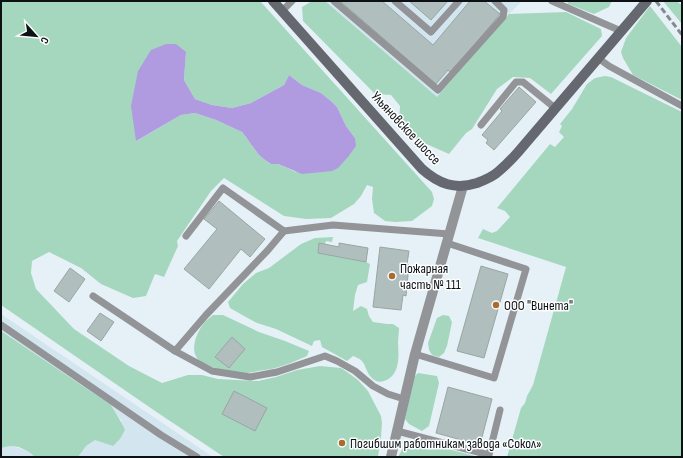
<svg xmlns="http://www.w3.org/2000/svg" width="683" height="458" viewBox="0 0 683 458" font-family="'Sofia Sans Condensed',sans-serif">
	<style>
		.built { fill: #d3e6f0 }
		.green { fill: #a5d7be; fill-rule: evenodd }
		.water { fill: #b09be1 }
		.building { fill: #b1bebe; stroke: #99a5a5 }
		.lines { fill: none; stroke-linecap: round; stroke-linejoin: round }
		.lane { stroke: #929498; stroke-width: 7 }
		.street { stroke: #929498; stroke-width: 10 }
		.secondary { stroke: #65686e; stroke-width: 10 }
		.rail { stroke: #838b8f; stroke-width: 3; stroke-dasharray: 6 3; stroke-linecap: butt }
		.poi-dot { fill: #a86c2f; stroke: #fbfdfe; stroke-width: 1.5 }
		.labels { text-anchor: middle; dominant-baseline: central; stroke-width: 3; stroke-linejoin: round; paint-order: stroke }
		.street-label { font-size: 14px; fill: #0e1113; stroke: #fbfdfe }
		.poi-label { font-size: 14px; fill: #0e1113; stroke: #fbfdfe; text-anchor: start }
	</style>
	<rect width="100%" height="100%" fill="#e6f1f7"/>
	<g class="built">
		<polygon points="325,1 522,1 509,14 437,98"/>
		<polygon points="1,314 213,457 78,457 86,446 122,421 116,414 111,405 1,331"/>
		<polygon points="10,446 19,448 29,452 35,457 1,457 1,448"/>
	</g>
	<g class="green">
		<path d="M1,1H260L432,192L434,199L432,206L412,221L395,222L385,221L374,213L372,199L373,187L367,185L361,196L354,204L331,218L306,219L284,216L224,178L211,191L177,241L178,246L164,277L155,274L146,296L133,298L101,284L81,268L49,252L32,261L31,273L36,289L74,329L129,366L162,383L188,375H202L218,379L258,381L276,377L297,370L320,366L341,368L347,372L358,380L368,391L381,416L382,423L381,437L378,457H224L155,411L1,305ZM186,52L184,80L195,99L212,105L232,108L251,103L284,85L289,75L302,85L321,93L332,102L337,107L346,126L355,138L296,172L278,164H271L265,160L259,155L250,143L246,137L242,132L216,120L195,113L181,115L157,129L136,141Z"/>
		<polygon points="312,1 325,1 437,97 509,14 566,12 601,29 602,36 551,94 530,78 513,77 497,89 472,129 466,133 449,154 415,139 399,120 400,106 391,95 375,94 303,21 302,7"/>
		<polygon points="567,1 612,1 609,7 594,14 568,4"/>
		<polygon points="663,1 676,1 682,5 682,24"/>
		<polygon points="650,6 682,47 682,100 633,75 623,58 621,52 626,38"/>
		<polygon points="605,76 611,77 682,112 682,457 507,457 521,408 525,403 527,396 533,385 566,267 478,238 483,229 492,233 497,231 510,217 505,211 497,208 550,144 555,147 564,137 559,132 562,126 560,124 572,109 587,84 595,78"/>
		<path d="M333,237L332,242L326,241L325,244L319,243L318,253L366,262L370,264L367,282L358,285L355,295L353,311L361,306L367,309L369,316L373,322L387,324H393L399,328C399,333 398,338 398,343C399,357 400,376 384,381C379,383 374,381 370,376C363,366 367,361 353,356L347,361L322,347L320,340L314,341L312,346L276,329L257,323L244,316L230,308L228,302L243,284L256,273L269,268L301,244L315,238Z"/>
		<path d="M213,315H223L259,332L285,341L309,351L307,356C289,364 277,369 258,371C254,372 249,373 245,373C235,373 209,368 201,362C188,353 196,333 204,323C206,320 210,318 213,315Z"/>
		<polygon points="443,315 449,316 452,322 447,346 444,353 439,357 432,355 429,350 428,343 437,318"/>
		<path d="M1,331L111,405C116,414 121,421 125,430L120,439L113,446L95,440L86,446L78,457H35L29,452L19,447L10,446L1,448Z"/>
		<polygon points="418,373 437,376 439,383 429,426 422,431 409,424 405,419 414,377"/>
		<polygon points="417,441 479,457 398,457 405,444"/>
	</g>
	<polygon class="water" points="166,44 176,44 186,52 184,80 195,99 212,105 232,108 251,103 284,85 289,75 302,85 321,93 332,102 337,107 346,126 355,138 356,146 348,157 338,168 332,171 302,174 278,164 271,164 265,160 259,155 250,143 246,137 242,132 216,120 195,113 181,115 136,141 131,106 138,71 151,50"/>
	<g class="building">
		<polygon points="340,1 382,1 433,45 470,1 484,1 500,14 451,73 448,70 436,84"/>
		<polygon points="409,1 448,1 431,20"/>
		<polygon points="519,87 536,102 494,150 486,143 488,140 482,135 502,111 500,109"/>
		<polygon points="219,201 265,239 250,257 241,249 209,289 184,269 217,229 204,219"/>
		<polygon points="319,243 339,247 339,243 368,248 366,262 318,253"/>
		<polygon points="380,247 409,251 407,264 409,265 406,296 403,295 401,310 373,307"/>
		<polygon points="481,266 508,274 484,358 457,351"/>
		<polygon points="70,268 85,279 69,302 54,291"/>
		<polygon points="100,313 114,322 101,341 87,331"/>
		<polygon points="232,337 245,349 229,368 215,357"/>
		<polygon points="448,387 492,399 480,445 436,433"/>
		<polygon points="234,391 267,408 255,431 222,414"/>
	</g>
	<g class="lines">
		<g class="lane">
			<polyline points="334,1 438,90 503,17 504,10 495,1"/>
			<polyline points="395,1 431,32 459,1"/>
			<polyline points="552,1 621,31"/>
			<polyline points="282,11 292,1"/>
			<polyline points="598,58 609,66 682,106"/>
			<polyline points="481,125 516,82 523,82 555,108"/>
			<polyline points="284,231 268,250 206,315 175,351 212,371 250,377 277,372 325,356 337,361 355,371 373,386 388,394 404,399"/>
			<polyline points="186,236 223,188 284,231 333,225 449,234"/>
			<polyline points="93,296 175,351"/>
			<polyline points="1,325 161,435 197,457"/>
			<polyline points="415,354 494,378 526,269 447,243"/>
			<polyline points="397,431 489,455 500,410"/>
		</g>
		<polyline class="street" points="391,457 415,354 463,186"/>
		<path class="secondary" d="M273,1L422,169C439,184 455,190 477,183C485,180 493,177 499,171C506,165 513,158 519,151L647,1"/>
		<polyline class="rail" points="656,1 682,35"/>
	</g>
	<g class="poi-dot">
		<circle cx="392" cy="276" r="4"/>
		<circle cx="496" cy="305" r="4"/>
		<circle cx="342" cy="443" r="4"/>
	</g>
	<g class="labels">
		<g class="street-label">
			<text transform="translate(406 128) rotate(47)">Ульяновское шоссе</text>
		</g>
		<g class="poi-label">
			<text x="400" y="268">Пожарная<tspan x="400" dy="16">часть № 111</tspan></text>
			<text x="504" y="305">ООО "Винета"</text>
			<text x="350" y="443">Погибшим работникам завода «Сокол»</text>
		</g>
	</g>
	<rect width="683" height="458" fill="none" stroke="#0e1113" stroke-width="4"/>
	<g transform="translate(36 36) rotate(117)" stroke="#fbfdfe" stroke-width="3" paint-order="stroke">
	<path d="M0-3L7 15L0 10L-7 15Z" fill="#0e1113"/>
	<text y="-6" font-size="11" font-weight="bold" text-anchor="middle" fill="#0e1113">С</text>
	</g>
</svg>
